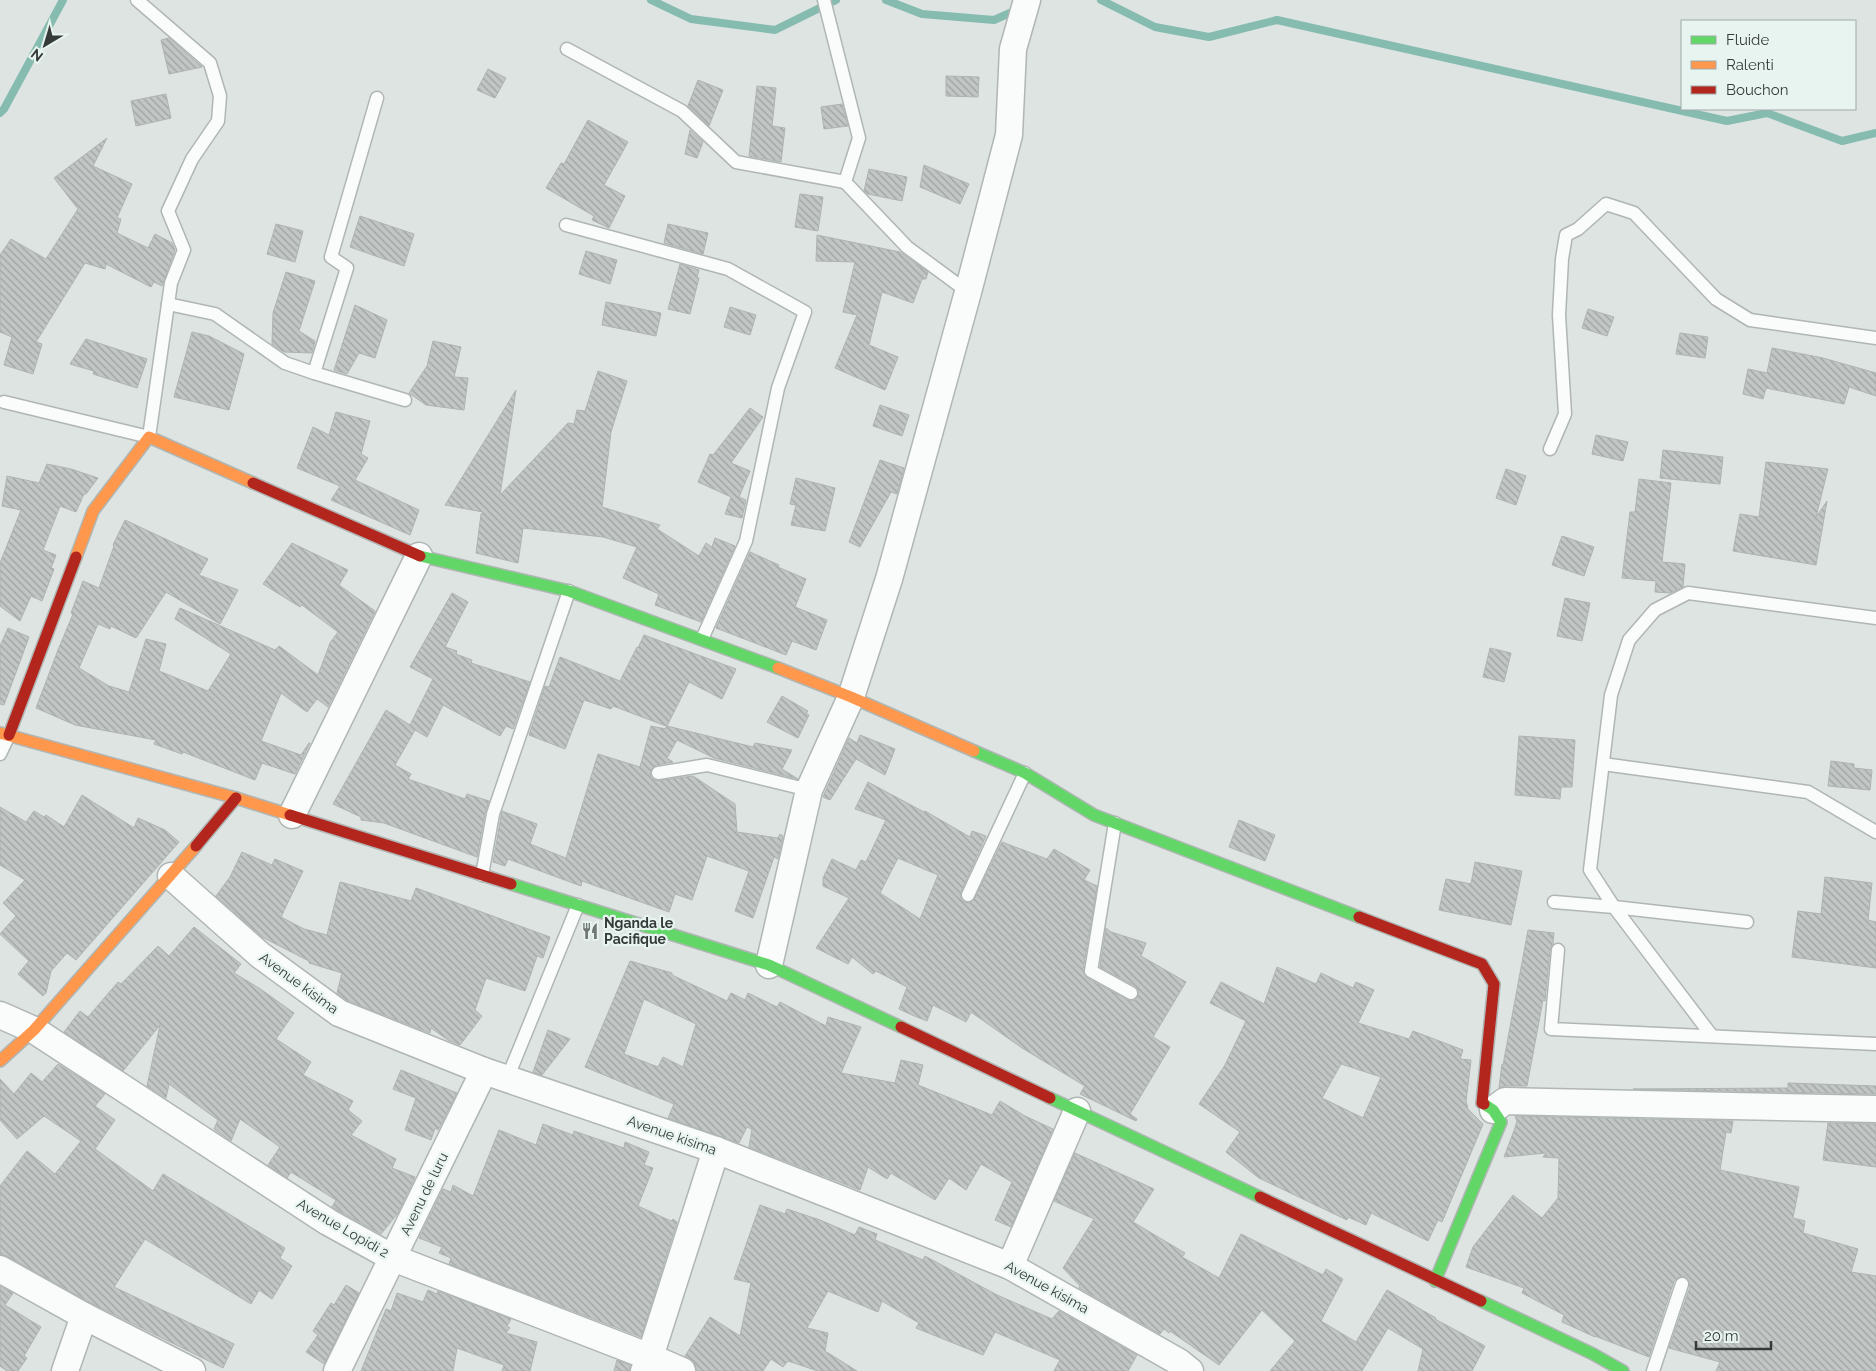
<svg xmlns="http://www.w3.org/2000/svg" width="1876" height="1371" viewBox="0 0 1876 1371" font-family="Raleway,sans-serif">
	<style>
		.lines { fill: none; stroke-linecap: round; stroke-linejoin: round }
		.stream { stroke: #86bbb0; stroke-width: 8 }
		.building { fill: url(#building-back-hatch); stroke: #afb4b3; fill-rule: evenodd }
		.lane-casing { stroke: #b0b6b4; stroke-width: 15 }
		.street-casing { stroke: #b0b6b4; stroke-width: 29 }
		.fast-casing { stroke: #b0b6b4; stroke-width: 14 }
		.slow-casing { stroke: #b0b6b4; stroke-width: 14 }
		.jam-casing { stroke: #b0b6b4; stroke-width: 14 }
		.lane { stroke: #fafbfb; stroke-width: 12 }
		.street { stroke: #fafbfb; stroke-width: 26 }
		.fast { stroke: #63d668; stroke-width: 11 }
		.slow { stroke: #ff974d; stroke-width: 11 }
		.jam { stroke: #b3261e; stroke-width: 11 }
		.labels { text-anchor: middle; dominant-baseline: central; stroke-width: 4.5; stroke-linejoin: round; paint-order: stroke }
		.poi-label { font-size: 14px; font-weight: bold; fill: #363b39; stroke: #e7f4f0; text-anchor: start }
		.street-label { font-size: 14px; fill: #363b39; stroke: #e7f4f0 }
	</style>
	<defs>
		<pattern id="building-back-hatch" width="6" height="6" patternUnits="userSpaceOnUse" patternTransform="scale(1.25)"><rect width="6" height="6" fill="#c2c7c5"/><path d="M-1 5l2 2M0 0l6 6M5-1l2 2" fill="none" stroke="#9ea3a1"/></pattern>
	</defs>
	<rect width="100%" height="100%" fill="#dde4e2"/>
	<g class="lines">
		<g class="stream">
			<polyline points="651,0 691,19 775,30 836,0"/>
			<polyline points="886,0 922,14 994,20 1019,9"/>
			<polyline points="1101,0 1155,27 1209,37 1277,20 1727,121 1767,113 1842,141 1876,133"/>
			<polyline points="0,113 4,109 63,0"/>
		</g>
	</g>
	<g class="building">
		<polygon points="169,38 202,67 169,74 161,40"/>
		<polygon points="488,69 506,78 495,98 477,90"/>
		<polygon points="946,76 979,77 978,97 946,96"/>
		<polygon points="698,80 723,90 709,126 688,106"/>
		<polygon points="757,86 776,88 772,126 785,128 781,162 749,156"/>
		<polygon points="166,94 171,118 136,126 131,101"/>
		<polygon points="842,104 848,126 824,129 821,107"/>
		<polygon points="588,120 628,142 604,185 625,196 609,228 592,220 594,216 546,188 561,163 564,164"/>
		<polygon points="690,130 703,142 697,158 685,154"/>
		<polygon points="107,138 93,166 132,184 117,218 121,219 117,233 148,248 155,234 172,243 175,250 162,286 154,282 151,287 106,264 105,269 85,263 36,342 42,344 33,374 4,365 12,337 0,332 0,255 11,239 46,259 78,209 54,178"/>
		<polygon points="924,165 969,184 960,204 920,187"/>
		<polygon points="869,169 907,177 902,201 868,194 864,191"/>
		<polygon points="800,194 823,197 818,231 795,227"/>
		<polygon points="360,216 414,234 404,266 350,247"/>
		<polygon points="276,224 303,231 295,262 267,254"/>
		<polygon points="668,224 708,233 703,254 664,243"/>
		<polygon points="817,235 900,252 928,272 926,279 922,279 913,303 882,292 869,345 898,357 885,390 835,368 857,315 843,312 855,262 816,261"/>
		<polygon points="586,251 617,260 610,284 579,274"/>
		<polygon points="680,264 699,270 697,277 699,278 690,314 668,309"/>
		<polygon points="286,272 315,281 299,331 315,341 312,353 284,352 272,344 273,313"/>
		<polygon points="606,302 661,313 656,336 602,325"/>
		<polygon points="355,305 387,320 375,358 359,353 347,374 334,370"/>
		<polygon points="730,307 756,315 750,335 724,327"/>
		<polygon points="1588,309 1614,317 1607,336 1582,328"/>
		<polygon points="192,332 209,336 244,354 229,410 174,397"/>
		<polygon points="1680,333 1708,337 1705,358 1676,354"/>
		<polygon points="86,339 147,359 137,388 93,374 94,371 70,364"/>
		<polygon points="433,341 461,347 454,377 468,378 464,410 426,405 409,393 427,366"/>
		<polygon points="1772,348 1823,358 1876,373 1876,396 1849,387 1844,404 1766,388 1763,399 1743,394 1748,369 1767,373"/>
		<polygon points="598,371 627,381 611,432 602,507 660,525 657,529 699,556 706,543 712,547 715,538 735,546 701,622 655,605 659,594 623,578 637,547 603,537 523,528 518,563 476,553 481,514 483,512 445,505 516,390 500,495 568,423 574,424 577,410 585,411"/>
		<polygon points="880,405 909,415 902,436 873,426"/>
		<polygon points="750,408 763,417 731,463 750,471 739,497 746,500 742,518 725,514 731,497 698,482 710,454 713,455"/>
		<polygon points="336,412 370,421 361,454 368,458 355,480 419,510 410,535 331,500 340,486 297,468 313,427 329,435"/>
		<polygon points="1596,435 1628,442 1623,461 1592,454"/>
		<polygon points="1663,450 1723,457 1720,484 1660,478"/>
		<polygon points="880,460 904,468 897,494 891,492 860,547 849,542"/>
		<polygon points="1766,462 1828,469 1816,517 1827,501 1816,565 1733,551 1740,514 1759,517"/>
		<polygon points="47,464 71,469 98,478 86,494 84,494 76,512 60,506 43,550 56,555 51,568 54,569 42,601 31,596 20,621 0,606 0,563 21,510 2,506 7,476 39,483"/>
		<polygon points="1506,469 1526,476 1516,505 1496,498"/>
		<polygon points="796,478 835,488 825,531 791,525 796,505 790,504"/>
		<polygon points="1639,479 1671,483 1662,562 1685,564 1683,587 1670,593 1655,592 1656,581 1622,578 1630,512 1635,512"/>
		<polygon points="125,520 208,559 199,575 238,590 220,624 166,592 136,638 111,626 110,629 98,624 79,668 109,686 129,692 146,639 166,644 159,671 208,691 231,654 175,619 180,608 275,650 279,646 318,675 330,643 338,632 302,605 300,607 263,584 292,543 348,570 339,585 375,611 328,707 317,699 307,712 281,693 261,741 301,755 309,743 310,743 295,774 262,763 255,780 183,752 182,754 154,744 156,740 75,725 36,708 58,650 73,614 71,613 83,581 99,588 114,546 113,545"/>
		<polygon points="1562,536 1594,547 1584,576 1552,565"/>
		<polygon points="750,552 779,565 778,567 806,579 795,607 827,620 816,650 792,641 786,655 716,628"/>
		<polygon points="452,593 468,602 445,647 457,651 456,654 472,660 471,663 530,682 513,729 506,726 500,736 443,705 427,737 415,730 395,765 411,774 408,779 465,799 467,794 489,801 485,813 477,857 384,823 361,820 361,817 333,804 386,710 410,725 433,679 410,667"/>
		<polygon points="1565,598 1590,603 1582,641 1557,636"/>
		<polygon points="8,628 29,637 4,705 0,704 0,646"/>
		<polygon points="644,635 736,669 722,699 689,682 667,726 753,747 755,743 792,750 782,769 798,779 714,758 677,740 667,758 673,762 656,765 650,771 651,778 656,781 693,776 735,804 737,832 778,838 780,834 783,836 778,859 774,857 753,918 735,911 749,871 707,856 692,900 675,894 669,912 582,881 581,886 508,859 505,866 493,862 502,811 537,824 530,844 566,858 598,754 640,767 651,726 666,729 666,726 613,706 611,709 584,700 565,749 529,735 545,686 549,687 560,657 620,681 637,647 638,648"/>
		<polygon points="1490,648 1511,653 1504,682 1483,677"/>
		<polygon points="782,696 808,711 806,714 809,715 798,738 767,722"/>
		<polygon points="860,735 895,749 885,775 856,759 830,800 823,797 849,738 857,743"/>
		<polygon points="1519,736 1575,740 1572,787 1561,787 1560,799 1515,795"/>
		<polygon points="1831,761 1854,764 1854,768 1872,770 1870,790 1828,786"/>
		<path d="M868,782L924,812L925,811L970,837L972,831L986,836L961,892L960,896L964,902L969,903L975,898L1002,842L1047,859L1054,849L1090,870L1084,880L1097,886L1083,970L1087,978L1128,1000H1135L1138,996V989L1135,986L1100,967L1106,928L1111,932L1146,943L1141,956L1186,982L1153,1037L1170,1047L1130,1114L1137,1119L1136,1121L1080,1094L1085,1086L1022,1048L971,1012L966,1022L933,1005L927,1021L912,1015L899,1009L907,987L876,971L873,974L852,957L848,964L816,948L849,898L823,886V878L832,859L856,870L861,860L866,862L886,820L855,809ZM898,858L938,875L920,919L880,893Z"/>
		<polygon points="82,795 134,828 138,818 165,830 179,842 76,960 67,953 51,971 46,993 43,996 18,974 29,961 0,934 16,916 3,903 25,880 0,865 0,807 26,822 34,811 44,817 46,815 64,827"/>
		<polygon points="1239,820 1275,835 1265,861 1229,847"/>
		<polygon points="242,852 272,865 275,859 303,871 281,917 304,929 327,935 340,882 411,901 416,888 550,937 543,958 537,956 525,991 486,978 475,1010 482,1016 460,1045 448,1040 431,1028 430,1033 346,1000 337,993 342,973 309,963 309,961 262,937 216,896 230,877"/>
		<polygon points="1475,862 1522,871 1511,925 1439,910 1446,879 1471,884"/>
		<polygon points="1825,877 1872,883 1868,920 1876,922 1876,968 1792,957 1798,911 1821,914"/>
		<polygon points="194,927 241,964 234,973 259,988 294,1013 276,1039 311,1062 303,1075 353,1101 348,1110 362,1121 351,1135 396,1159 392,1168 415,1177 398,1213 381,1234 332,1207 336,1200 291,1172 287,1178 268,1165 280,1147 240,1119 231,1141 214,1129 218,1120 169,1084 166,1098 147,1086 160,1025 123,1071 64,1032 80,1011 88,1017 118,982 121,984 158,946 169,956"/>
		<polygon points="1528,930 1554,933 1553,944 1550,949 1545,1001 1543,1000 1527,1086 1505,1086 1499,1088 1502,1064 1503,1065"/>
		<path d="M630,961L672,973V975L727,1001L731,993L745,1000L748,993L777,1007L780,1002L826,1026L828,1017L861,1027L841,1073L895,1083L901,1060L923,1065L918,1085L992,1115L1000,1101L1025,1116L1053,1129L1011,1227L995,1220L1012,1182L981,1164L966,1190L949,1178L935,1200L891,1173L887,1179L868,1167L860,1190L749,1147L752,1129L747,1127L739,1143L668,1118L674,1104L585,1067ZM644,999L696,1024L683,1067L663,1057L658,1067L624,1054Z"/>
		<path d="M1277,967L1316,984L1321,973L1353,988L1356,982L1374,990L1358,1023L1409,1039L1413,1031L1463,1050L1460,1059L1471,1060L1466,1101L1468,1109L1483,1124L1442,1222L1438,1220L1428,1241L1371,1213L1366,1225L1348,1217L1347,1220L1259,1178L1226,1152L1240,1132L1199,1104L1225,1065L1246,1021L1210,1003L1221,982L1264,1004ZM1341,1064L1381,1077L1363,1118L1322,1098Z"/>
		<polygon points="548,1030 570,1039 542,1075 533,1072"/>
		<polygon points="58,1064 105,1094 95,1106 115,1120 95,1149 153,1191 163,1174 285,1248 280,1258 292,1266 272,1299 259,1290 251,1304 145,1239 114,1287 234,1344 223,1368 91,1303 7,1256 0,1254 0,1186 27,1151 55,1174 81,1141 44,1116 17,1139 0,1120 0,1079 14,1094 31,1073 42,1082"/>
		<polygon points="401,1070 457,1093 438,1130 435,1128 431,1140 405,1130 416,1098 393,1089"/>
		<polygon points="1788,1083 1876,1086 1876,1094 1633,1089 1788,1088"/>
		<polygon points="1515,1116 1733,1121 1731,1133 1726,1132 1720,1170 1799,1187 1793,1218 1805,1221 1803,1233 1858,1249 1851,1272 1876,1276 1876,1371 1716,1371 1720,1362 1669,1348 1690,1287 1688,1279 1684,1276 1677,1278 1674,1281 1649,1357 1595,1336 1595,1337 1562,1322 1564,1315 1522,1293 1524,1288 1466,1267 1473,1247 1513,1195 1542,1218 1558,1198 1559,1158 1543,1157 1546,1153 1504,1157 1515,1128 1517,1121"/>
		<polygon points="1828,1123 1876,1124 1876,1167 1823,1160"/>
		<polygon points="543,1124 573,1135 574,1131 624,1148 625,1142 649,1152 644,1165 653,1168 638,1206 671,1221 673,1219 677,1222 641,1337 449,1264 451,1258 439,1253 442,1247 419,1238 443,1189 451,1192 453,1185 473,1196 499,1130 536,1145"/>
		<polygon points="1075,1153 1154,1189 1133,1222 1185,1253 1182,1257 1219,1278 1241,1234 1323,1275 1326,1269 1343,1279 1321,1321 1356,1342 1387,1290 1436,1318 1435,1319 1485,1346 1472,1371 1418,1371 1423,1349 1388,1328 1362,1371 1270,1371 1295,1341 1262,1310 1219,1365 1170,1331 1169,1333 1164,1329 1160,1334 1079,1288 1080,1286 1063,1268 1094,1219 1054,1201"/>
		<polygon points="760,1205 785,1214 787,1209 820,1220 855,1235 859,1227 877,1234 875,1240 923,1260 925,1256 997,1295 1052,1319 1059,1311 1137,1355 1128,1371 1054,1371 1060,1360 995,1332 983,1355 916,1328 919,1323 882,1301 878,1312 828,1291 807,1328 828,1333 825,1351 857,1371 818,1371 788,1361 783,1367 771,1359 763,1371 697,1371 694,1362 685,1356 710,1317 740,1336 751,1283 734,1279"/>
		<polygon points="346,1285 359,1293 324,1364 306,1352 318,1335 313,1331 331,1303 334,1305"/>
		<polygon points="0,1286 13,1293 5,1305 41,1327 24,1356 27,1358 18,1371 7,1371 0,1366"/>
		<polygon points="428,1290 437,1294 438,1291 511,1319 507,1326 510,1328 506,1333 537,1342 530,1371 502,1371 504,1365 457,1348 453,1371 361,1371 386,1309 391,1311 397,1293 423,1302"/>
		<polygon points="617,1360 630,1365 629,1371 614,1371"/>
	</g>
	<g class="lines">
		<g class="lane-casing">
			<g id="lane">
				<polyline points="824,0 859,138 845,182 907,247 968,292"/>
				<polyline points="567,49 682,111 736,162 845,182"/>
				<polyline points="566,225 728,269 805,312 778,388 746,541 702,639"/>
				<polyline points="168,304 215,314 285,363 314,373 347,268 331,257 377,98"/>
				<polyline points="314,373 405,400"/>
				<polyline points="4,402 149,437 171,283 184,250 168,211 192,159 218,121 220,96 210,63 137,0"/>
				<polyline points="1550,449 1565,414 1559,315 1562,259 1566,235 1578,229 1606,204 1634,213 1716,299 1750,320 1876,338"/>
				<polyline points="0,754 9,735"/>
				<polyline points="1603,764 1808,792 1876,832"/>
				<polyline points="658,773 707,765 809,790"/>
				<polyline points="1115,823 1091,971 1131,993"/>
				<polyline points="482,875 493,814 569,591"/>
				<polyline points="968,895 1025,773"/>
				<polyline points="1554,902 1614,907 1747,922"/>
				<polyline points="1558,950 1551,1029 1876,1044"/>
				<polyline points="1712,1036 1614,907 1590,870 1611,695 1629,640 1655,610 1688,593 1876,618"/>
				<polyline points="507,1079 578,905"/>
				<polyline points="1653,1371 1682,1284"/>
			</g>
		</g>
		<g class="street-casing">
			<g id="street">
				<polyline points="292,815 419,556"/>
				<polyline points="171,876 260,955 339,1013 484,1071 716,1150 1010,1266 1179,1362 1190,1371"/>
				<polyline points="769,965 809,790 851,697 889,579 968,292 1009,135 1013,49 1027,0"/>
				<polyline points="0,1015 34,1030 328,1222 393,1258 650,1357 682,1371"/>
				<polyline points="1493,1110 1505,1101 1876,1109"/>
				<polyline points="1010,1266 1077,1111"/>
				<polyline points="0,1269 84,1316 192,1371"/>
				<polyline points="65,1371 84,1316"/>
				<polyline points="337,1371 484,1071"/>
				<polyline points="644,1371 650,1357 716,1150"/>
			</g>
		</g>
		<g class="fast-casing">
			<g id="fast">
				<polyline points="420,556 569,591 778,668"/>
				<polyline points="974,751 1025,773 1094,815 1359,917"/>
				<polyline points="511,884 769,965 901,1027"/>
				<polyline points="1050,1098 1260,1197"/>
				<polyline points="1435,1281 1501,1122 1493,1110 1484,1104"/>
				<polyline points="1481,1301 1593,1354 1623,1371"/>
			</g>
		</g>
		<g class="slow-casing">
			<g id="slow">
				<polyline points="76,557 93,511 149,437 253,483"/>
				<polyline points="778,668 851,697 974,751"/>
				<polyline points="0,733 236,798 290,815"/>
				<polyline points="0,1061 34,1030 196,846"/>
			</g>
		</g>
		<g class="jam-casing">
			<g id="jam">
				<polyline points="253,483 420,556"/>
				<polyline points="9,735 76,557"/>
				<polyline points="290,815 511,884"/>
				<polyline points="196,846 236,798"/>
				<polyline points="1359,917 1482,964 1494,984 1482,1103 1484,1104"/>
				<polyline points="901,1027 1050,1098"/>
				<polyline points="1260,1197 1481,1301"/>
			</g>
		</g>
		<use href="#lane" class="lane"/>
		<use href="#street" class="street"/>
		<use href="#fast" class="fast"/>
		<use href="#slow" class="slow"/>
		<use href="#jam" class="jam"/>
	</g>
	<defs>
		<g id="restaurant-bare" transform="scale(1.35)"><path d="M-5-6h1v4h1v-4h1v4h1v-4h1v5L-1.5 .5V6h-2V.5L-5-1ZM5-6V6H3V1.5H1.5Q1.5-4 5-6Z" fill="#707674" stroke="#e7f4f0" stroke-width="2.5" paint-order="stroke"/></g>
	</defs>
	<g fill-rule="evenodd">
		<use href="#restaurant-bare" x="590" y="931"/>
	</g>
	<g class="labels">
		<g class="poi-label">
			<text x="604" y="923">Nganda le<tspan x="604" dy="16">Pacifique</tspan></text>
		</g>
		<g class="street-label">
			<text transform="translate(299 983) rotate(36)">Avenue kisima</text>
			<text transform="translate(672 1135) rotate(19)">Avenue kisima</text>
			<text transform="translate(424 1194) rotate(-64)">Avenu de luru</text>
			<text transform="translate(343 1228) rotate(30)">Avenue Lopidi 2</text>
			<text transform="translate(1047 1287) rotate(29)">Avenue kisima</text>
		</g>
	</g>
	<rect x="1681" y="20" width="175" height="90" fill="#e7f4f0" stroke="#a0aaa7"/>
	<rect x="1691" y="36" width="25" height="8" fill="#63d668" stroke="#a0aaa7"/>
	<text x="1726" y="45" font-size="15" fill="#363b39">Fluide</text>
	<rect x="1691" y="61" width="25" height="8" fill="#ff974d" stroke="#a0aaa7"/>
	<text x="1726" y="70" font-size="15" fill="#363b39">Ralenti</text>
	<rect x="1691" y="86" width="25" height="8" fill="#b3261e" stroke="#a0aaa7"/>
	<text x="1726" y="95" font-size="15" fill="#363b39">Bouchon</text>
	<g transform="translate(45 45) rotate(218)" stroke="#e7f4f0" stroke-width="4" paint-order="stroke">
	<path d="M0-4L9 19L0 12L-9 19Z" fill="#363b39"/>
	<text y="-8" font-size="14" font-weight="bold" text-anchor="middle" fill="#363b39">N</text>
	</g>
	<path d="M1696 1341v8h75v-8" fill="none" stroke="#363b39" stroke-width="2.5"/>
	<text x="1704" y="1341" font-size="15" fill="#363b39" stroke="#e7f4f0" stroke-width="4" paint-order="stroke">20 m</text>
</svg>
